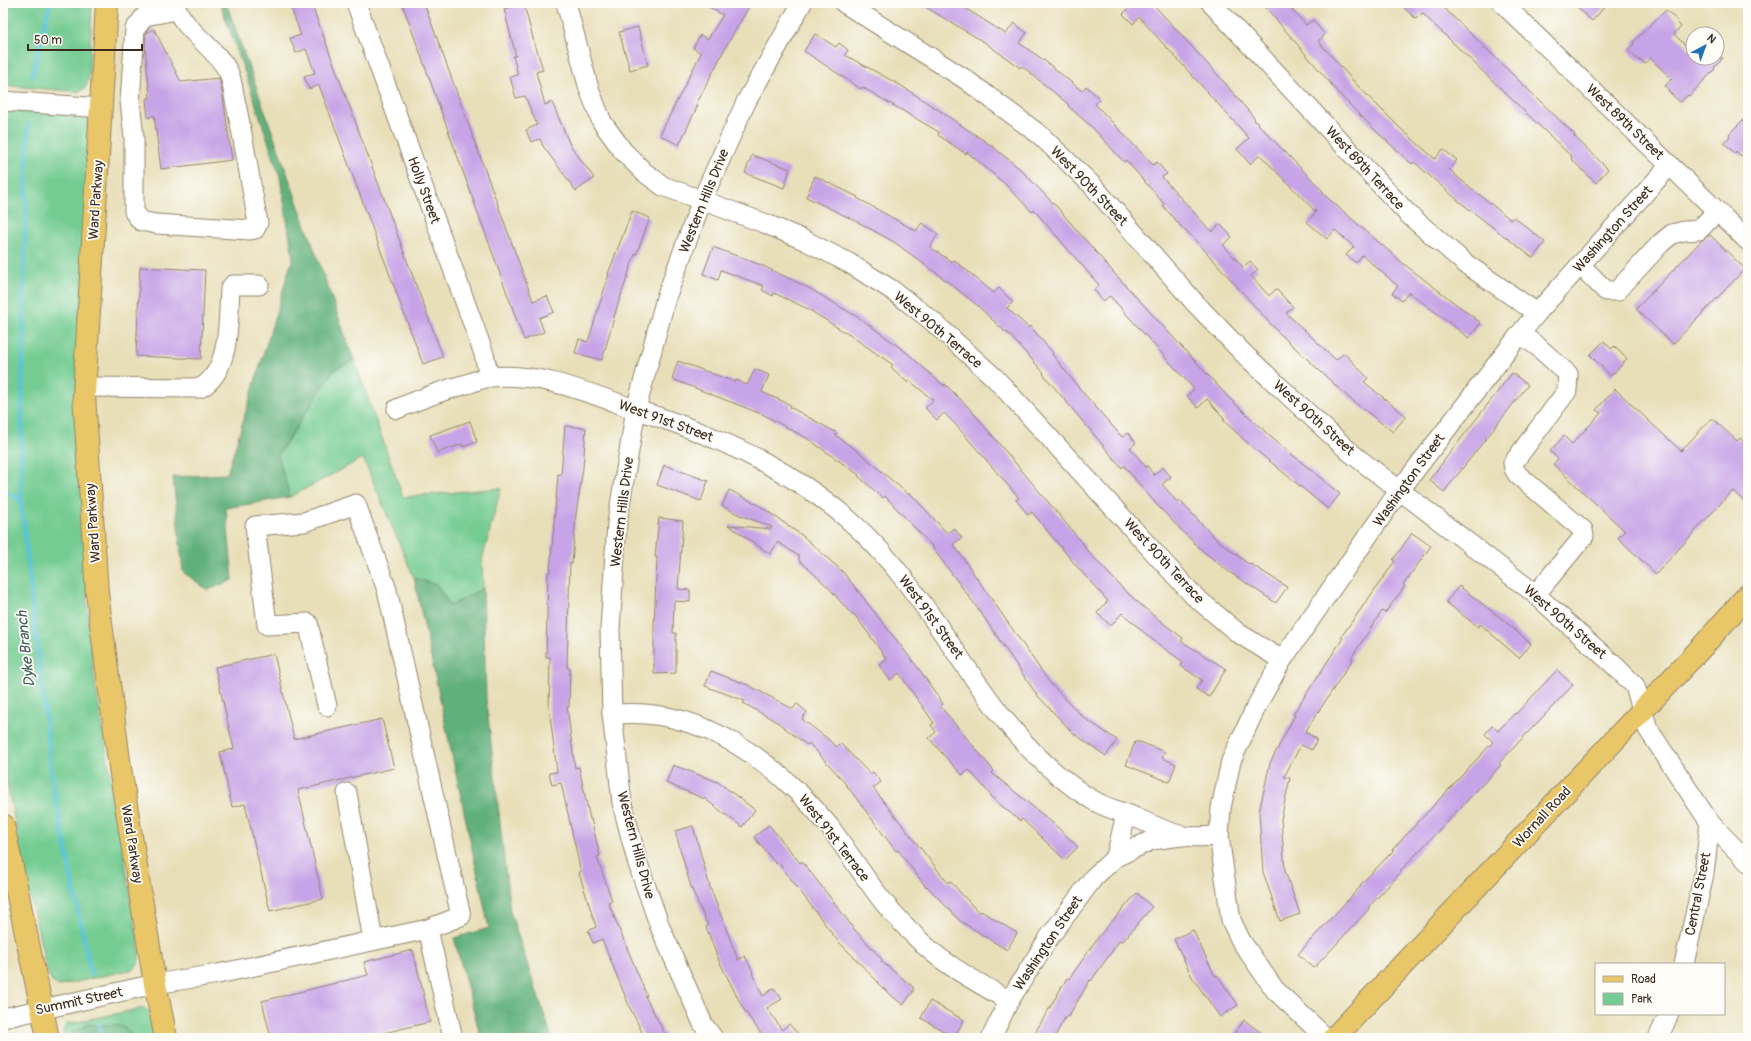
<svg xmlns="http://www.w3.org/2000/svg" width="1751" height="1041" viewBox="0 0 1751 1041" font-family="Pangolin,sans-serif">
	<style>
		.green { fill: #75cc92; stroke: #587b58 }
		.forest { fill: #60b07c; stroke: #4e6d4d }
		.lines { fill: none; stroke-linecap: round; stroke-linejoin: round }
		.stream { stroke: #5bc5d5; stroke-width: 4.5 }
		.building { fill: #c7a4e7 }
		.minor-casing { stroke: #92846c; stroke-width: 21 }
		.major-casing { stroke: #92846c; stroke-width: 24 }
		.minor { stroke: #fff; stroke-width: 19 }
		.major { stroke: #e9c769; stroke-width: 22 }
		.labels { text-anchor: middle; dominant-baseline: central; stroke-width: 3.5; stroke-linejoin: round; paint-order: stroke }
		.street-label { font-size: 14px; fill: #3b2a1e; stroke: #fdfcf7 }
		.water-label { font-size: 15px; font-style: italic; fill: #46605e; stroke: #fdfcf7 }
	</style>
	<rect width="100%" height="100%" fill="#fdfcf7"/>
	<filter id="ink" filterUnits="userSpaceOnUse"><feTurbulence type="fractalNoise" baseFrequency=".025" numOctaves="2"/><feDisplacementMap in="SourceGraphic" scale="8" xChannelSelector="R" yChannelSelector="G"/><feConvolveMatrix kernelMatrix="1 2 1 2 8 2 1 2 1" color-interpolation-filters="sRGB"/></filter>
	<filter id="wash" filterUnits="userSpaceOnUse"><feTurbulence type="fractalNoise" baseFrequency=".012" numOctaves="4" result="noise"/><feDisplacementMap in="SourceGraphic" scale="16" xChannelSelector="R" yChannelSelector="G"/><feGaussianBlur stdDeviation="0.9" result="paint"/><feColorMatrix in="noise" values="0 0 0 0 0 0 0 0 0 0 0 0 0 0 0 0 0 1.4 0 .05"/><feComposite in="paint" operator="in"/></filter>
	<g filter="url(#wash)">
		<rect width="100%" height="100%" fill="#e8dfb9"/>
		<g class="green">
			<polygon points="3,3 92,3 89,76 86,87 79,92 3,85"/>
			<polygon points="3,108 81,113 88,118 90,128 87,602 94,676 140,952 138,964 134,969 59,986 52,982 47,971 28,888 3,764"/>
			<polygon points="354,360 403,497 501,488 482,560 483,588 450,606 437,585 414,578 363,458 290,497 278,455 334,370"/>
			<polygon points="144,1008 150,1012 157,1038 63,1038 63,1032 66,1024"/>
		</g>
		<g class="forest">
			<polygon points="220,3 226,3 354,360 334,370 278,455 290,497 226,508 233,580 208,590 183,572 173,477 227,474 293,257 280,177 249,84"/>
			<polygon points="414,578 437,585 450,606 483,588 486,699 510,911 552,1038 481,1038 454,938 489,928"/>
			<path d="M89,1024C107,1027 123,1018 133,1038H71L73,1032Z"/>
		</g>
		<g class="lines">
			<g class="stream">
				<polyline points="32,77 50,3"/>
				<polyline points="28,124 24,281 21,500 53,785 91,975"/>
				<polyline points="3,490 21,500"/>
				<polyline points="99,1025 102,1038"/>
			</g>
		</g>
		<g id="blocks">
			<g class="building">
				<polygon points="289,3 311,3 443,357 423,364 319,85 309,89 304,76 315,73 306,49 296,53 290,38 301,35"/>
				<polygon points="402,3 424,3 533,301 547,296 554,312 539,318 544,332 524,340"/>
				<polygon points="702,3 751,3 725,48 696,105 698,105 679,145 660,135 701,53 693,48 700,35 708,39 723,15"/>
				<polygon points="919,3 957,3 1006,34 1014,23 1027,33 1019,43 1045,61 1082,91 1086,86 1100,99 1095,104 1153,165 1157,162 1167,174 1162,177 1207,227 1212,232 1220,224 1232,237 1223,245 1243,267 1250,261 1258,270 1251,276 1269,296 1276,289 1293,307 1286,313 1336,360 1344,353 1368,378 1364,382 1406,416 1393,432 1349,398 1277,331 1217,264 1186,230 1185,231 1163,206 1164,204 1126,160 1124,162 1094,129 1068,106 1069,105 1022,66 1020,68 984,42"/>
				<polygon points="1134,3 1152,3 1224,82 1255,119 1254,120 1323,191 1322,193 1405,265 1481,323 1469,338 1409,292 1402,301 1392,293 1398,286 1362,255 1356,263 1346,255 1354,247 1335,230 1327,239 1307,222 1316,212 1260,155 1250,164 1237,149 1249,138 1139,17 1133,24 1123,14"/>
				<polygon points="1262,3 1286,3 1306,25 1313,20 1325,35 1318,41 1356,84 1399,127 1435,159 1443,149 1457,160 1449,169 1461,180 1511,220 1514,217 1545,242 1533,258 1461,203 1414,162 1412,164 1377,132 1343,98"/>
				<polygon points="1399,3 1439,3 1575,135 1574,136 1608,169 1596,183 1571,159 1572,157 1422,13 1416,19"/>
				<polygon points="1573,3 1608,3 1592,21"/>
				<polygon points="524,4 536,50 537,50 543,70 536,72 545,105 552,102 570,145 594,178 576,191 543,146 540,139 531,142 526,130 537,125 525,96 516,98 510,77 518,75 513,56 516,56 504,9"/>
				<polygon points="1666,10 1678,21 1677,22 1681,27 1674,34 1693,53 1693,58 1723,58 1714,68 1715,69 1689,96 1688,95 1680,102 1668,91 1669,89 1665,86 1672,79 1650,58 1645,64 1640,59 1639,61 1628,50 1634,44 1633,42"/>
				<polygon points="638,27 648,65 630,70 619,32"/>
				<polygon points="154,29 181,82 219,78 223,97 232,160 161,169 154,115 148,118 146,99 150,98 145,47 146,33"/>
				<polygon points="815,34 836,47 839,43 848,50 845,55 900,85 943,113 992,146 1020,169 1056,206 1114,273 1230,399 1272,438 1340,494 1328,509 1251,446 1223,420 1225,419 1207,399 1198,408 1187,396 1194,389 1110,296 1103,301 1094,290 1099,285 1034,210 1032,212 1005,184 967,152 966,154 938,135 939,132 862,87 861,89 804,51"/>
				<polygon points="1748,115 1748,149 1741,156 1736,151 1735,153 1724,143 1730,136 1729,134"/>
				<polygon points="752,155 790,169 784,188 745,173"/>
				<polygon points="815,176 858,197 857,198 916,231 922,223 938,234 930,247 952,262 954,260 994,293 999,288 1013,302 1007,308 1029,328 1030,326 1053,353 1052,354 1079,388 1122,437 1128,433 1136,443 1130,448 1146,467 1147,466 1154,475 1163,467 1171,477 1162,484 1178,503 1180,501 1215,538 1250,565 1251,564 1287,587 1276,603 1228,571 1198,547 1156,504 1124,466 1122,468 1043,374 1044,373 1007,332 1006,333 977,305 943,278 894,242 856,221 806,197"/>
				<polygon points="632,211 650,218 636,255 635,254 617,307 602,360 575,353 579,339 588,342 609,274 608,274"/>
				<polygon points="1710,235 1745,269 1673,344 1636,309 1702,240"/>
				<polygon points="713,247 761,265 807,287 864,321 906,352 944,386 945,384 970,409 1085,546 1084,547 1123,589 1155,617 1183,638 1181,641 1226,669 1209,697 1196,689 1202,680 1181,666 1183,662 1153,640 1122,613 1111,626 1097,613 1108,601 1078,568 1032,512 1028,515 1016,500 1019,498 956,425 944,413 937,420 925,408 933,400 910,381 908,383 891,367 893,365 851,336 808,309 774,293 773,296 762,290 764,286 721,270 718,280 703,274"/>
				<polygon points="140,267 205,270 201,359 136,356"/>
				<polygon points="1604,341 1611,349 1614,346 1627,359 1611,376 1590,355"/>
				<polygon points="678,361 735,382 736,380 747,385 755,369 769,375 762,392 791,405 790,407 837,433 835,435 859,452 909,495 910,493 947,533 954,528 962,538 953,544 1050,683 1083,717 1117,740 1106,756 1073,733 1037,695 979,610 931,546 932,546 885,496 883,498 858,476 859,475 808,439 764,415 672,379"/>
				<polygon points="1512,373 1528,385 1444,492 1429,480"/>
				<polygon points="1615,389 1681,451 1712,418 1737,441 1740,438 1748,446 1748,505 1733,491 1730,493 1656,574 1618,538 1625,531 1553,464 1558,459 1550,451 1564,436 1572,444 1601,413 1596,410"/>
				<polygon points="470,421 477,442 463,447 462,444 437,453 430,435"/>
				<polygon points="565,426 586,428 583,468 576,514 572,564 570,563 567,668 570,668 569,707 567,707 575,768 579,767 590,819 591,819 600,856 597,857 612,901 608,902 647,996 645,996 667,1038 645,1038 630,1008 602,939 593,943 588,931 596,927 579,873 581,872 561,783 552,785 549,773 557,772 549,707 550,657 546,657 548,572 550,572 558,474 561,475"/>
				<polygon points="664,465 708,481 701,501 657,485"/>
				<polygon points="729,490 757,504 803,536 843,572 919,669 943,704 940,706 994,771 992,773 1054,824 1078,847 1065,860 1022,819 1020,821 990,796 991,795 969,770 962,775 941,752 929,738 936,732 931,725 934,723 899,673 890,680 879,665 887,660 876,644 854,614 852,615 829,588 798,559 800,557 778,542 770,554 728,525 771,529 772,527 740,515 722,506"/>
				<polygon points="659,518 683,521 678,589 690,590 690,602 674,601 673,633 676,633 676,673 654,674 654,627 657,557 655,557"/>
				<polygon points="1412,533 1431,546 1403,585 1405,586 1385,613 1382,611 1351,658 1353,659 1305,732 1317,739 1312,750 1301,745 1284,777 1290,778 1281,819 1285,871 1300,914 1280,921 1263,872 1259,812 1270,763 1295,715 1293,714 1343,638 1341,637 1395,561 1393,560"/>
				<polygon points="1459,586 1506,622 1531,644 1519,658 1480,624 1478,627 1446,602"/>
				<polygon points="274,654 294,739 382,719 394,768 298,790 323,899 270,911 245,804 232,807 220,752 234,749 215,667"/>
				<polygon points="1557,670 1573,685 1499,763 1501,765 1400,871 1401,872 1368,908 1369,909 1314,968 1298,954 1361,886 1360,885 1393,851 1392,850 1493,742 1485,734 1492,726 1498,731 1515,713 1516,714"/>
				<polygon points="711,671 748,685 793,709 797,704 807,712 802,719 829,740 836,747 840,743 870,774 873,772 881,782 873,788 948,883 950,881 979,913 981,911 1017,933 1007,950 960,921 927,886 926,887 898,850 896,851 841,778 809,743 807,745 777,722 743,703 745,701 705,686"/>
				<polygon points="1135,742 1140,742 1165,752 1162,758 1176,764 1169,782 1126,765"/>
				<polygon points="673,765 718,782 755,810 742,827 705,799 666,783"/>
				<polygon points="769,825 800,863 802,861 855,930 882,959 881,961 913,987 913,992 903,1005 877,983 878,982 837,940 778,862 776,864 754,837"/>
				<polygon points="693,826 710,887 738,960 745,956 753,972 752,973 763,996 774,988 782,999 767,1008 782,1030 789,1024 802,1038 764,1038 743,1008 719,961 706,927 708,926 691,887 675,831"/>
				<polygon points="1137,893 1152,907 1122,942 1120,940 1091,981 1090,980 1068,1017 1066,1016 1054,1038 1032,1038 1067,978 1069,979 1099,936"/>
				<polygon points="1193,930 1215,976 1217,975 1238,1005 1220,1017 1192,977 1174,939"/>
				<polygon points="413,950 430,1022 363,1038 271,1038 262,1001 368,975 364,962"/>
				<polygon points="930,1001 964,1020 954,1037 921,1018"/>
				<polygon points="1244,1020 1268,1038 1231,1038"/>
			</g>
		</g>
	</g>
	<g filter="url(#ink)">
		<use href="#blocks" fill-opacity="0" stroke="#92846c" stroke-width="1"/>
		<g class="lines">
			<g class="minor-casing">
				<g id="minor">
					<path d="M175,3C179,27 218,49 229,73C233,83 234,98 237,109C245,147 251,185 258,223L255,229L250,230L156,224L141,221L134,212V138L130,101L135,29L145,16L177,10"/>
					<polyline points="356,3 484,354 489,377"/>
					<polyline points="566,3 589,89 602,122 623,151 644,172 663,186 764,223 804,240 849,263 892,290 931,320 995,378 1194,596 1238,633 1282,660"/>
					<polyline points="844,3 965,79 1040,135 1092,185 1195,303 1245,355 1351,453 1534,593 1615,666 1635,686 1648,729 1710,823 1748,862"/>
					<polyline points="1211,3 1408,214 1466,264 1537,313"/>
					<polyline points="1502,3 1748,241"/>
					<polyline points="3,101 102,108"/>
					<polyline points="1580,265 1606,291 1617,291 1661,243 1672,234 1684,231 1699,230 1717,211"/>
					<polyline points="1520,334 1537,346 1568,374 1567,391 1513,463 1514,469 1518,475 1583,530 1584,536 1536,594"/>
					<path d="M84,387L200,388C231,372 228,319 230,289L233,285H259"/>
					<path d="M397,409C420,399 443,390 467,384C475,381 483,378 491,377C541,372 591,394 637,410C713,434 788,467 849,520C943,601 983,733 1091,799C1103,807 1119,811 1132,816C1146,822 1170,834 1184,836C1195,838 1207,836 1219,836L1231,920L1241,941L1275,990L1326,1038"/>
					<polyline points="327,706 308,623 267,625 255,526 304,522 356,504 387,590 461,916 428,929"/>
					<path d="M612,714C623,714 634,713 645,714C718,719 784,771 829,826C847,850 863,876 882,900C892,913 905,926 917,938C943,965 978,982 1009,1001"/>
					<polyline points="347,793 373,940"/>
					<polyline points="1219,836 1221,808 1231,761 1256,707 1282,660 1399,491 1520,334 1537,313 1670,165"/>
					<polyline points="1116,857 1152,840 1181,836"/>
					<polyline points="1684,964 1704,874 1710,823"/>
					<polyline points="3,1018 155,984 218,974 428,929 453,1038"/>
					<polyline points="713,1038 703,1024 660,927 637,861 622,803 612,714 610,629 617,523 636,409 666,298 702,200 746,102 802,3"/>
					<polyline points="991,1038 1009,1001 1048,939 1094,877 1116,857 1126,814"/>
					<polyline points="1658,1038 1669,1014"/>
				</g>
			</g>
			<g class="major-casing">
				<g id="major">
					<polyline points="107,3 84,395 97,593 120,768 155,984 166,1038"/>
					<polyline points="3,825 48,1038"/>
					<polyline points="1334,1038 1702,647 1748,595"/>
				</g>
			</g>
			<use href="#minor" class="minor"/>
			<use href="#major" class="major"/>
		</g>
	</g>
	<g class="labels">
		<g class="street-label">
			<text transform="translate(1625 122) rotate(44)">West 89th Street</text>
			<text transform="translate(1365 168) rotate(47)">West 89th Terrace</text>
			<text transform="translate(1089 186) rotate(46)">West 90th Street</text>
			<text transform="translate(424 190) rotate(70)">Holly Street</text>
			<text transform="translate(96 200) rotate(-86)">Ward Parkway</text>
			<text transform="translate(704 201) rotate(-68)">Western Hills Drive</text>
			<text transform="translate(1613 229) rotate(-48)">Washington Street</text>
			<text transform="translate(938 330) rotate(40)">West 90th Terrace</text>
			<text transform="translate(1314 418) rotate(42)">West 90th Street</text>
			<text transform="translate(666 421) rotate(20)">West 91st Street</text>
			<text transform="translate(1409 480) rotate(-54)">Washington Street</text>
			<text transform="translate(622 512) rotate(-83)">Western Hills Drive</text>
			<text transform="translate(93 523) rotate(-94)">Ward Parkway</text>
			<text transform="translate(1164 561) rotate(47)">West 90th Terrace</text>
			<text transform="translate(931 617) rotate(54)">West 91st Street</text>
			<text transform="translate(1565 622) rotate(41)">West 90th Street</text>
			<text transform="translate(1542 817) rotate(-47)">Wornall Road</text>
			<text transform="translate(834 838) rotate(52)">West 91st Terrace</text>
			<text transform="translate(132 844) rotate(81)">Ward Parkway</text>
			<text transform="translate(636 845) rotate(75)">Western Hills Drive</text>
			<text transform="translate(1698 894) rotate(-79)">Central Street</text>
			<text transform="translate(1048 943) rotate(-56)">Washington Street</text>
			<text transform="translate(79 1001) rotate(-12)">Summit Street</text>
		</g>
		<g class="water-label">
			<text transform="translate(26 649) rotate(-96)">Dyke Branch</text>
		</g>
	</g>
	<rect width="1751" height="1041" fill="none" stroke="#fdfcf7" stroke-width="16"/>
	<rect x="1595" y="963" width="130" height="52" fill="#fdfcf7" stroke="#afa8a0"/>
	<rect x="1603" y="976" width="20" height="6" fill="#e9c769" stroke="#afa8a0"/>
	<text x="1631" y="983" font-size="12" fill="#3b2a1e">Road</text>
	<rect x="1603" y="993" width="20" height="12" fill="#75cc92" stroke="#afa8a0"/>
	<text x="1631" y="1003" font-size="12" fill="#3b2a1e">Park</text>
	<g transform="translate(1705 46) rotate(41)"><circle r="19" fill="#fdfcf7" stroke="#afa8a0"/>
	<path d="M0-3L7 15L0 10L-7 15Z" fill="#1f6fb2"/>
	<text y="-6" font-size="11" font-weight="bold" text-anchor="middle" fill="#3b2a1e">N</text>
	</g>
	<path d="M28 44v6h114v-6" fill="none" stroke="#3b2a1e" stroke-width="2"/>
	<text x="34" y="44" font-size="12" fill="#3b2a1e" stroke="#fdfcf7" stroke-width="3" paint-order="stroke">50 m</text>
</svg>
